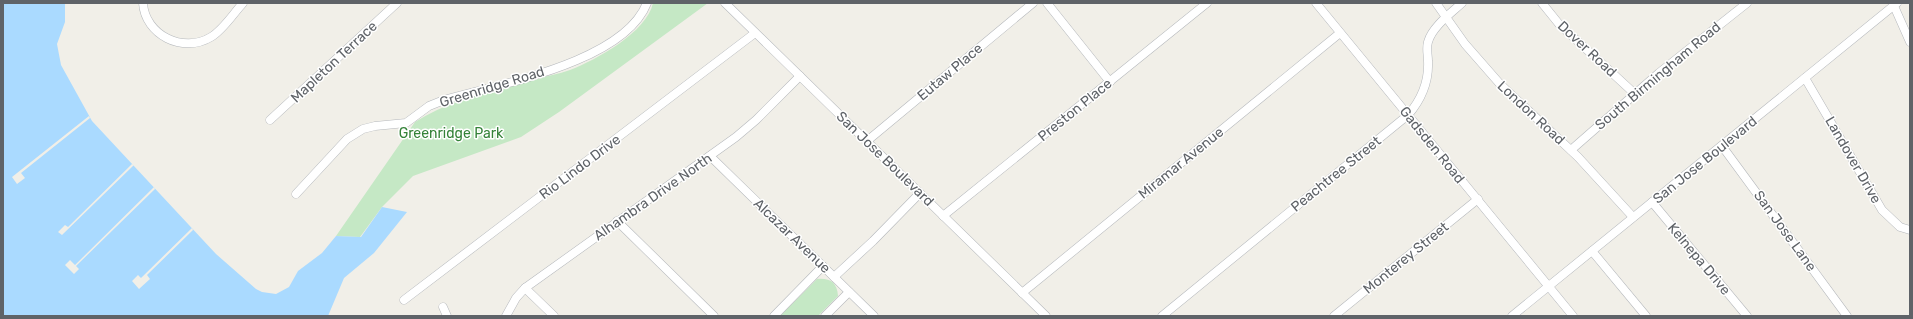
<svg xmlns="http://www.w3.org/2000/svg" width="1913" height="319" viewBox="0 0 1913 319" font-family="Rubik,sans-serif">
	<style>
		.green { fill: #c5e8c5 }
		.water { fill: #aadaff }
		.pier { fill: #f1efe8 }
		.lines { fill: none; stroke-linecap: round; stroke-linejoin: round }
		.minor-casing { stroke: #b5b8bc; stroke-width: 9 }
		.minor { stroke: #fff; stroke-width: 8 }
		.labels { text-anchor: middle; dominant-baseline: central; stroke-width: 3; stroke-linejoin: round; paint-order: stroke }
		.street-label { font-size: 14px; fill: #5f6368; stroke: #fff }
		.park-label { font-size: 14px; fill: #348238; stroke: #fff }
	</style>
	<rect width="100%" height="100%" fill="#f1efe8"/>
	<g class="green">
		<path d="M653,3H708L559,112L521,137L413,176L382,207L360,237L336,236L415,122C450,100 494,90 534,79C546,76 559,74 570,70C596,60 647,32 653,3Z"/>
		<path d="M817,279C830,278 837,282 838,296L818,316H780Z"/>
	</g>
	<polygon class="water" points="3,3 65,3 65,22 57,44 61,65 92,121 216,254 256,289 262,292 276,294 289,287 298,271 322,253 336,236 361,237 382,207 407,212 374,253 344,278 328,316 3,316"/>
	<g class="pier">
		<polygon points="89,116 90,118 21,173 25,178 17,184 12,177"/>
		<polygon points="132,164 134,165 62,235 58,232 65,225 68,227"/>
		<polygon points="154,187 155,189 76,266 79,269 74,274 65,265 70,260 75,265"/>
		<polygon points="192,228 193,230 147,275 150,279 139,289 132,281 138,275 141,278"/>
	</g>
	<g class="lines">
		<g class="minor-casing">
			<g id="minor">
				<path d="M143,3C145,35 183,54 211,37C223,30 233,14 243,3"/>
				<polyline points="725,3 1046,316"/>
				<polyline points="1047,3 1110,82"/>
				<polyline points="1316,3 1573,316"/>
				<polyline points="1436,3 1465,44 1500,84 1578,157 1633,217"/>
				<polyline points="1542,3 1559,24 1635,94"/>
				<polyline points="1894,6 1910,42"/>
				<polyline points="1805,78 1882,210 1900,227 1910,230"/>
				<polyline points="270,120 397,3"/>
				<polyline points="867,141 1033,3"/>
				<polyline points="1722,146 1847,316"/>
				<polyline points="1571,150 1659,73 1747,3"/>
				<polyline points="710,156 874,316"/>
				<path d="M296,194L347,139L363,129L375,126L406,123L429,106L444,100C500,84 624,62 647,3"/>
				<polyline points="1652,202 1747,316"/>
				<polyline points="943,216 1207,3"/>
				<polyline points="617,221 714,316"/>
				<polyline points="1592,251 1646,316"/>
				<polyline points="834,277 873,241 920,193"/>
				<polyline points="525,288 554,316"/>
				<polyline points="1022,293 1340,33"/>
				<polyline points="404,300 755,33"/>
				<polyline points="443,307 447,316"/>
				<polyline points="506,316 516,298 525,288 736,137 756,120 800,76"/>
				<polyline points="774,316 823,266"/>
				<polyline points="825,316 849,292"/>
				<path d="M1162,316L1408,115C1421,100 1429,81 1428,61C1428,54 1426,49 1428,42C1432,27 1451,13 1462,3"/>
				<polyline points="1334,316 1478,199"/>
				<polyline points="1512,316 1897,3"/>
			</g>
		</g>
		<use href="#minor" class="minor"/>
	</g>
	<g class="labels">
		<g class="street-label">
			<text transform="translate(1587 49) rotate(43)">Dover Road</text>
			<text transform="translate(334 62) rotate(-43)">Mapleton Terrace</text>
			<text transform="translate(950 72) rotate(-40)">Eutaw Place</text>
			<text transform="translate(1658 76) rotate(-40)">South Birmingham Road</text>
			<text transform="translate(492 87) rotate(-17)">Greenridge Road</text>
			<text transform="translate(1075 110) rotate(-39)">Preston Place</text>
			<text transform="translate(1531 113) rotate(43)">London Road</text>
			<text transform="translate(1432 145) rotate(51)">Gadsden Road</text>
			<text transform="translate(885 159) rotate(44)">San Jose Boulevard</text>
			<text transform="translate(1705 160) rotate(-39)">San Jose Boulevard</text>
			<text transform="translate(1853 160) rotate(60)">Landover Drive</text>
			<text transform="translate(1181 163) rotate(-39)">Miramar Avenue</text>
			<text transform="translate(580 167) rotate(-37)">Rio Lindo Drive</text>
			<text transform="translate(1336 174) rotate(-39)">Peachtree Street</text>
			<text transform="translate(653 197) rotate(-35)">Alhambra Drive North</text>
			<text transform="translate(1785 231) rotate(54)">San Jose Lane</text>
			<text transform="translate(792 236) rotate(44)">Alcazar Avenue</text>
			<text transform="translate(1406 258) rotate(-39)">Monterey Street</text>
			<text transform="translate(1699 259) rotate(50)">Kelnepa Drive</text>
		</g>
		<g class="park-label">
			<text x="451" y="133">Greenridge Park</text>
		</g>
	</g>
	<rect width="1913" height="319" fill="none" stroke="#5f6368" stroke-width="8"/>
</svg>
